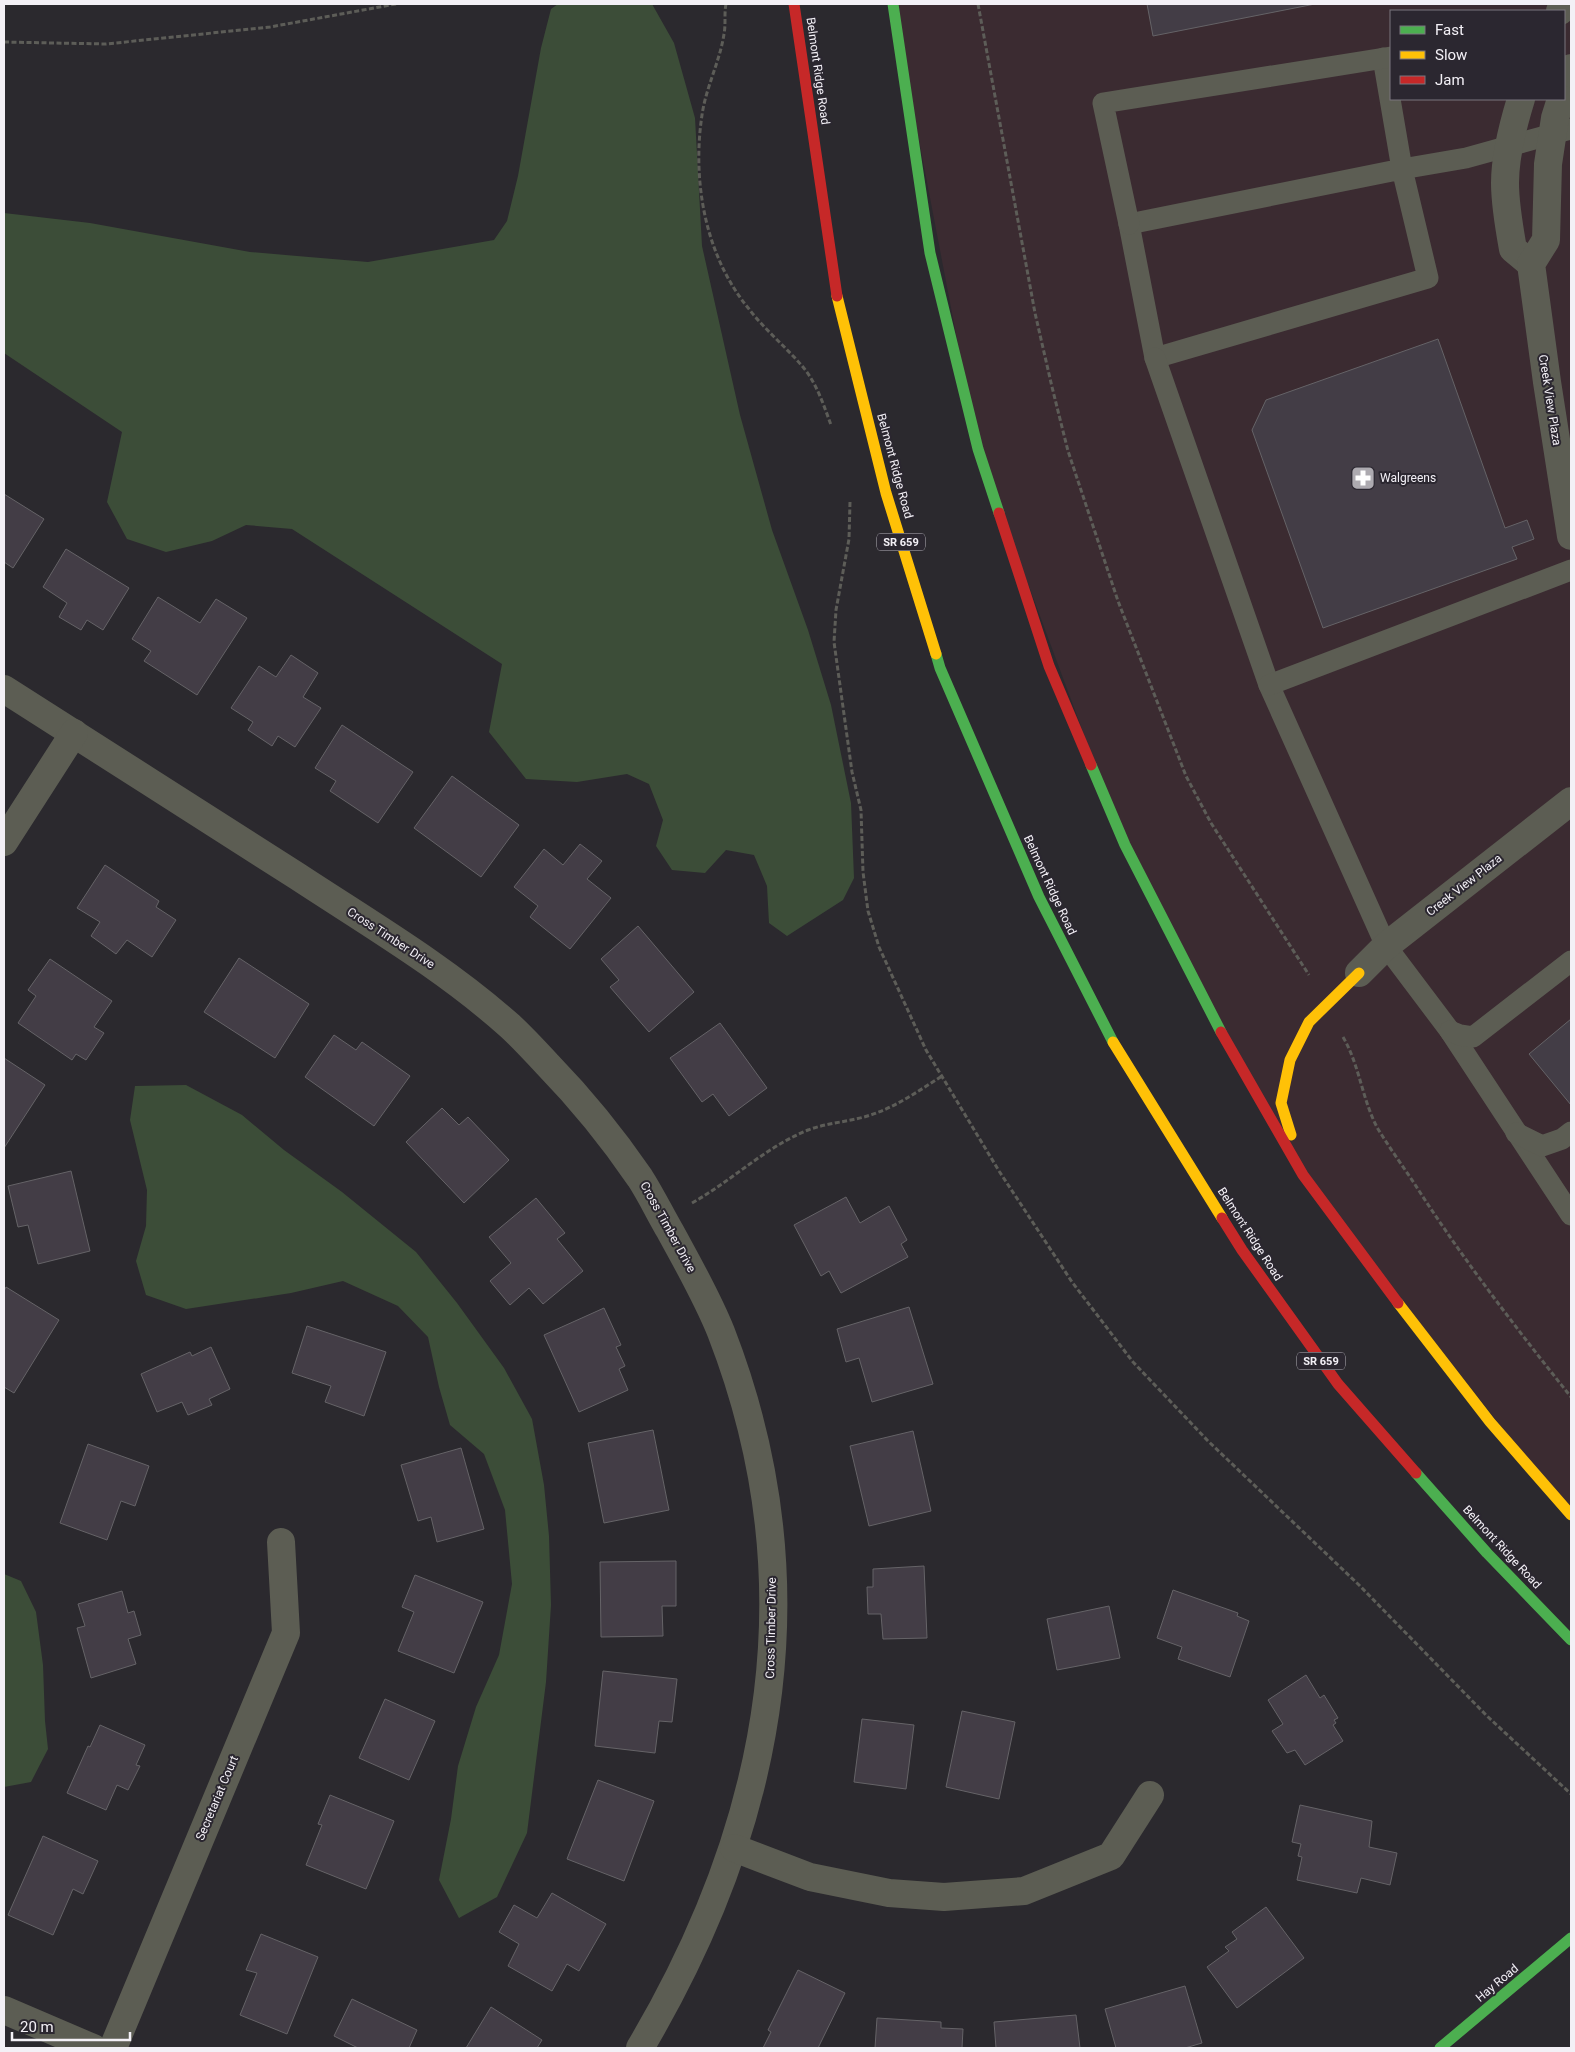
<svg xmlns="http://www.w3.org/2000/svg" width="1575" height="2052" viewBox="0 0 1575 2052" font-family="Roboto,sans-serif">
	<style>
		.commercial { fill: #3b2b31; fill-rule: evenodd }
		.green { fill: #3c4d38 }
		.building { fill: #433d46; stroke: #656367 }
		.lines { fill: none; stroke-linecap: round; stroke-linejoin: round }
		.path { stroke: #5d5d58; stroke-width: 3; stroke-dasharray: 5 2.5; stroke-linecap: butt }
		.lane { stroke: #5c5d53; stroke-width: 21 }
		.street { stroke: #5c5d53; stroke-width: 28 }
		.fast { stroke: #4caf50; stroke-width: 11 }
		.slow { stroke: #ffc107; stroke-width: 11 }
		.jam { stroke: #c62828; stroke-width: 11 }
		.labels { text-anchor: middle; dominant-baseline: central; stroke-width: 4; stroke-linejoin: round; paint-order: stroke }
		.shield { fill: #2b2730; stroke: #b7b4bb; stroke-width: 1 }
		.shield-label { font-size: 11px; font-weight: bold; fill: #f3f0f6 }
		.street-label { font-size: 12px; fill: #f3f0f6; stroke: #2b2730 }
		.poi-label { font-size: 12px; fill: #f3f0f6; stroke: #2b2730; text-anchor: start }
	</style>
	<rect width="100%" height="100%" fill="#2b292e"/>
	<path class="commercial" d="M893,4H1571V1515L1303,1175L1125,845L978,449ZM1391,11H1564V99H1391Z"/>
	<g class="green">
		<polygon points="558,4 652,4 674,43 695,118 702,246 740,415 772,530 808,630 831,705 851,803 854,878 843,900 787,936 769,923 767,886 754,855 726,850 705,873 672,870 656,846 663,820 649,784 627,774 577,782 526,779 489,732 502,664 292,529 246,525 212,541 166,552 127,539 107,502 122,432 4,353 4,213 90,223 250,252 368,262 494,240 507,221 518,176 541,48 551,9"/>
		<polygon points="186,1085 242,1115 284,1150 342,1192 416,1252 457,1303 504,1368 532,1419 544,1485 549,1536 551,1605 546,1682 527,1833 497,1897 459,1918 439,1880 451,1819 458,1766 476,1707 499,1655 512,1584 505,1510 484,1454 450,1425 439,1387 428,1337 398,1306 343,1281 291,1293 186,1309 146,1295 136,1261 146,1226 147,1190 130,1120 135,1086"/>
		<polygon points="4,1574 21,1581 36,1612 43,1665 45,1721 48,1749 31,1782 4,1787"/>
	</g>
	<g class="building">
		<polygon points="1147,4 1315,4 1153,36"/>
		<polygon points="1438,339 1505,528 1527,520 1534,539 1512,547 1517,559 1323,628 1252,430 1266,400"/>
		<polygon points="4,494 44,519 13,568 4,562"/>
		<polygon points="66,549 129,588 103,630 87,620 81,630 59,617 67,603 43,587"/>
		<polygon points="158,597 200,623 216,599 247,618 197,695 144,661 151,651 132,639"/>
		<polygon points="291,655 318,673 303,697 321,708 295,747 278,736 272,746 248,730 253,722 231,708 259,666 276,677"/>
		<polygon points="342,725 413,772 378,823 330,791 336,781 315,768"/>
		<polygon points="452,776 519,825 481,877 414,828"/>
		<polygon points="580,844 602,861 587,879 611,898 570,949 530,917 538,906 514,887 544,849 563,865"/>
		<polygon points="105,865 159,901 156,907 176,920 152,957 127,940 116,954 91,936 100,922 77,908"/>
		<polygon points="638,926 694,992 649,1032 610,987 619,980 601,959"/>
		<polygon points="239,958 309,1004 275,1058 204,1012"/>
		<polygon points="50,959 112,1001 94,1027 104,1033 86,1060 76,1054 72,1060 18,1023 36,996 28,990"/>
		<polygon points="1571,1019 1571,1105 1529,1054"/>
		<polygon points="720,1023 767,1088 729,1116 713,1094 702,1102 670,1058"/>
		<polygon points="334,1035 356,1050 362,1042 410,1076 374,1126 305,1077"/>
		<polygon points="4,1058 45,1085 4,1148"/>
		<polygon points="442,1108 459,1125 468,1117 509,1160 464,1203 406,1142"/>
		<polygon points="71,1171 90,1251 38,1264 28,1225 18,1227 8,1186"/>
		<polygon points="846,1197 860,1223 889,1206 907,1240 901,1244 908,1257 841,1293 829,1271 821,1276 794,1225"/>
		<polygon points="536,1198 565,1233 557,1239 583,1271 543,1304 529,1288 510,1305 490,1281 511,1263 489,1237"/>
		<polygon points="6,1287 59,1320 14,1393 4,1387 4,1291"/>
		<polygon points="909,1307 933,1384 872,1402 859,1358 846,1362 837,1329"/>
		<polygon points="604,1308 621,1345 616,1347 625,1366 619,1369 628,1390 579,1412 544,1335"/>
		<polygon points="307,1326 386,1352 364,1416 325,1402 331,1386 292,1373"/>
		<polygon points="211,1347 230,1389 209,1399 212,1405 188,1415 182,1402 157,1412 141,1374 190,1352 192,1356"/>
		<polygon points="653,1430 669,1510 604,1523 588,1443"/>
		<polygon points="913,1431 931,1511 869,1526 850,1446"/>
		<polygon points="88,1444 149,1466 135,1506 121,1501 107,1540 60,1523"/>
		<polygon points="461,1448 484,1529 437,1542 431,1517 418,1521 401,1465"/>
		<polygon points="676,1561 676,1606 662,1606 663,1636 601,1637 600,1562"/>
		<polygon points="924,1566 927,1638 883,1639 881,1614 868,1614 867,1587 873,1587 873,1569"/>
		<polygon points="415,1575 483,1602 454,1673 398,1651 414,1612 402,1607"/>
		<polygon points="1173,1590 1238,1613 1237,1616 1249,1621 1230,1677 1178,1659 1182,1647 1157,1638"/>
		<polygon points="122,1591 128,1613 134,1611 141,1635 128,1639 136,1664 91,1678 77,1628 85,1626 78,1604"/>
		<polygon points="1109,1606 1120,1658 1057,1670 1047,1619"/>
		<polygon points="603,1671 677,1679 672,1722 659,1721 655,1753 595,1746"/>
		<polygon points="1306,1675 1320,1698 1324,1695 1338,1718 1334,1720 1336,1723 1333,1725 1343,1741 1305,1765 1295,1750 1287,1753 1272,1731 1283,1724 1268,1700"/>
		<polygon points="385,1699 435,1721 409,1780 359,1758"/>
		<polygon points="962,1711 1015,1722 999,1799 946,1787"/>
		<polygon points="862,1719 914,1725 906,1789 854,1782"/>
		<polygon points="100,1725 145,1745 136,1765 140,1766 128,1790 117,1785 106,1810 67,1793 88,1746 90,1747"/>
		<polygon points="598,1780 654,1801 624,1881 567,1859"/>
		<polygon points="330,1795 394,1821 366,1889 306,1865 322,1825 318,1824"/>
		<polygon points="1300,1805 1372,1821 1369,1847 1397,1853 1390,1885 1361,1878 1357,1893 1297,1880 1302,1857 1298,1856 1301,1844 1292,1842"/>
		<polygon points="43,1836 98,1861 83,1894 73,1889 53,1935 8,1915"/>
		<polygon points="552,1893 606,1924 579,1971 567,1964 552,1991 508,1966 519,1944 499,1932 514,1905 537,1918"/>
		<polygon points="1266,1907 1304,1958 1237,2008 1207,1967 1229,1951 1225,1947 1237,1939 1232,1932"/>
		<polygon points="261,1934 318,1957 287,2034 240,2015 257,1973 246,1970"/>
		<polygon points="798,1970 845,1993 818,2048 763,2048 771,2032 768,2030"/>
		<polygon points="1185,1986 1202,2043 1185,2048 1116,2048 1105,2009"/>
		<polygon points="352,1999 417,2030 409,2048 358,2048 334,2036"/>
		<polygon points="491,2007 542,2040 537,2048 466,2048"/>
		<polygon points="1076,2015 1080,2048 996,2048 994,2022"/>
		<polygon points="877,2018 941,2022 941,2028 963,2029 962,2048 875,2048"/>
	</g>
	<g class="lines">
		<g class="path">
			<path d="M726,4C724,14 726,24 724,34C720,61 706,87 702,115C692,181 705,256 749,309C765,330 786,347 803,367C817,384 824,406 831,425"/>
			<polyline points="978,4 1035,313 1052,387 1068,451 1118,601 1186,776 1211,823 1309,975"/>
			<polyline points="4,42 106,44 270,27 396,4"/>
			<polyline points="850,502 849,539 836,610 834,642 852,772 861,810 863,872 868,911 879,947 926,1050 999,1171 1072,1282 1133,1362 1208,1441 1359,1585 1487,1716 1571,1794"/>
			<path d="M1343,1037C1360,1066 1362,1100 1378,1129C1389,1147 1402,1165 1414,1183C1462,1258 1516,1328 1571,1397"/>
			<path d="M692,1203C733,1180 764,1148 808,1130C827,1123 846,1122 864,1117C893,1109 917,1092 942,1076"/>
		</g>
		<g class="lane">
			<polyline points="1383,58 1402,169 1428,278 1155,358 1129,224 1402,169 1466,158 1571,129"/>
			<polyline points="1129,224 1103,103 1391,57"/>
			<polyline points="1155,358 1269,685 1386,946 1450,1031 1571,1215"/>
			<polyline points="1269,685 1571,570"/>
			<polyline points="1450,1031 1460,1035 1473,1037 1571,961"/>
			<polyline points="1516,1133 1542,1146 1562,1139 1571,1132"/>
		</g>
		<g class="street">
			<polyline points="1560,11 1563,4"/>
			<polyline points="1564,90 1571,68"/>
			<path d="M1521,99C1513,125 1505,155 1505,183C1505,205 1509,227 1513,249L1531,264"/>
			<polyline points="1561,99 1555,118 1548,164 1546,240 1531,264 1547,382 1571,536"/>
			<path d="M4,689C102,751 199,814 297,876C370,924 445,968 510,1026C523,1038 535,1051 547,1064C581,1099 612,1137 640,1178C651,1195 660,1214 670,1231C688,1264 707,1297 721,1332C818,1582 774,1822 640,2048"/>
			<polyline points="4,842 74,733"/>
			<polyline points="1359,973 1386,946 1571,801"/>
			<polyline points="734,1848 810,1877 889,1893 944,1897 1024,1891 1111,1856 1150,1795"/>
			<polyline points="4,2010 93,2048"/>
			<polyline points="113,2048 286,1633 281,1542"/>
		</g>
		<g class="fast">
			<polyline points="893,4 930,253 978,449 999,513"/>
			<polyline points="936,654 940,668 1039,897 1113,1042"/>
			<polyline points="1091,765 1125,845 1221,1032"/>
			<polyline points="1416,1473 1487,1553 1571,1640"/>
			<polyline points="1440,2048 1571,1938"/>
		</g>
		<g class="slow">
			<polyline points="837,296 886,493 936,654"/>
			<polyline points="1113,1042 1222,1218"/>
			<polyline points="1291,1135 1281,1103 1290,1060 1309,1022 1359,973"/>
			<polyline points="1398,1303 1490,1422 1571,1515"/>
		</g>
		<g class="jam">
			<polyline points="794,4 837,296"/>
			<polyline points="999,513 1049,666 1091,765"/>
			<polyline points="1221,1032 1303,1175 1398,1303"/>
			<polyline points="1222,1218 1242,1250 1338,1384 1416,1473"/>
		</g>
	</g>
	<defs>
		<g id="pharmacy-square" transform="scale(1.25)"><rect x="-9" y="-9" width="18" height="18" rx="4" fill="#adaab0" stroke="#2b2730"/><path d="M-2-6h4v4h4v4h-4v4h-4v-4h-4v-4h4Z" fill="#fff"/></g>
	</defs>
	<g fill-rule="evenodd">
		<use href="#pharmacy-square" x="1363" y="478"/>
	</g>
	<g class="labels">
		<g class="shield">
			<rect x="877" y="533.5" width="48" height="17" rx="4"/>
			<rect x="1297" y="1352.5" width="48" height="17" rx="4"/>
		</g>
		<g class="shield-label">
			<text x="901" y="542">SR 659</text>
			<text x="1321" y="1361">SR 659</text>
		</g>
		<g class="street-label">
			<text transform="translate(818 71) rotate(82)">Belmont Ridge Road</text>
			<text transform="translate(1550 400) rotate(81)">Creek View Plaza</text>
			<text transform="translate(895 466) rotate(75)">Belmont Ridge Road</text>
			<text transform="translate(1050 885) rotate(65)">Belmont Ridge Road</text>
			<text transform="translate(1464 885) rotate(-38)">Creek View Plaza</text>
			<text transform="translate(391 938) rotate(33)">Cross Timber Drive</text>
			<text transform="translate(668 1227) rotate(61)">Cross Timber Drive</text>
			<text transform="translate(1250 1234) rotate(57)">Belmont Ridge Road</text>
			<text transform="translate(1502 1547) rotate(47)">Belmont Ridge Road</text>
			<text transform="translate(771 1628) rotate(-89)">Cross Timber Drive</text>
			<text transform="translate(217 1798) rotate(-67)">Secretariat Court</text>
			<text transform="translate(1497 1983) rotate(-40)">Hay Road</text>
		</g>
		<g class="poi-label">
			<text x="1380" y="478">Walgreens</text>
		</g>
	</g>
	<rect width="1575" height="2052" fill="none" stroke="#f3f0f6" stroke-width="10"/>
	<rect x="1390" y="10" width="175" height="90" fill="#2b2730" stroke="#7b777f"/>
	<rect x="1400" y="26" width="25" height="8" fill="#4caf50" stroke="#7b777f"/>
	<text x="1435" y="35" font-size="15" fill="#f3f0f6">Fast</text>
	<rect x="1400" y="51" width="25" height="8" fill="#ffc107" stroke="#7b777f"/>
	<text x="1435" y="60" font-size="15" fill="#f3f0f6">Slow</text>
	<rect x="1400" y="76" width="25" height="8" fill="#c62828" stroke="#7b777f"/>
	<text x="1435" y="85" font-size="15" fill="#f3f0f6">Jam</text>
	<path d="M12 2032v8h118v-8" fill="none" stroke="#f3f0f6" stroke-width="2.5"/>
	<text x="20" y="2032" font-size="15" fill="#f3f0f6" stroke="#2b2730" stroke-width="4" paint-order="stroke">20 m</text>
</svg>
